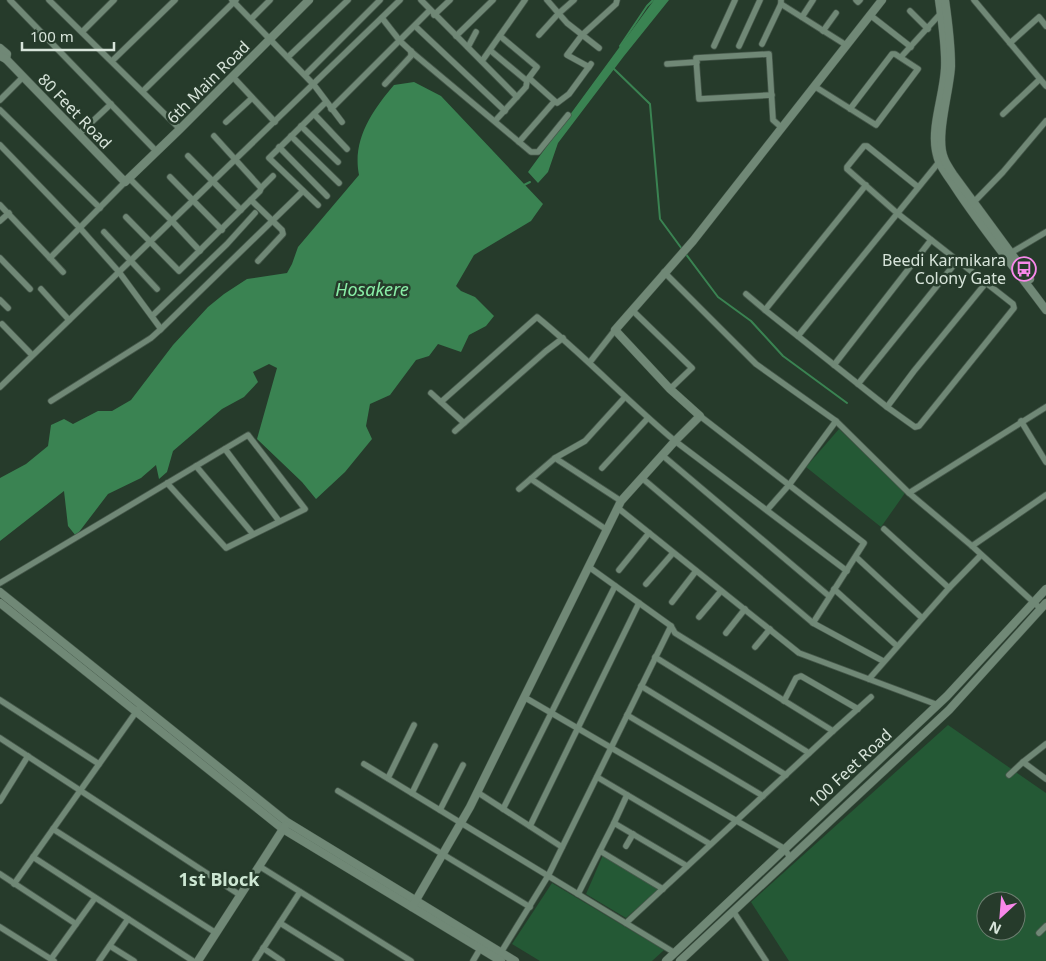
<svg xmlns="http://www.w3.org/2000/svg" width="1046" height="961" viewBox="0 0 1046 961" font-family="'Noto Sans',sans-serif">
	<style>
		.green { fill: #245935; fill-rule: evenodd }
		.water { fill: #3a8352 }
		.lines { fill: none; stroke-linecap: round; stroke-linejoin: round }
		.stream { stroke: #3a8352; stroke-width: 2 }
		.street-casing { stroke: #46584b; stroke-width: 7 }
		.secondary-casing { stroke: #46584b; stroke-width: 9 }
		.street { stroke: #708876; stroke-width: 5.5 }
		.secondary { stroke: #708876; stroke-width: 8 }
		.labels { text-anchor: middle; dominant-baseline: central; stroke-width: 5; stroke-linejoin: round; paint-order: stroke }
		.street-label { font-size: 16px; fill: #d7e4da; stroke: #263b2b }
		.poi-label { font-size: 16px; fill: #d7e4da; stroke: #263b2b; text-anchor: end }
		.water-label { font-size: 18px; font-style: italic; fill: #89eda6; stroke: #263b2b }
		.neighbourhood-label { font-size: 18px; font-weight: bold; fill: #cde7d3; stroke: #263b2b }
	</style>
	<rect width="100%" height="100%" fill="#263b2b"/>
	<g class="green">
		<polygon points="839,429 905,493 881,527 806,467"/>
		<path d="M948,725L1046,793V961H789L751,902ZM986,901H1016V931H986Z"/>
		<polygon points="603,855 659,889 626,918 586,894"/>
		<polygon points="552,883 664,950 652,961 540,961 512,944"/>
	</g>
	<g class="water">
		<polygon points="654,0 669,0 624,56 558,143 548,172 538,183 528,172"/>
		<path d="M414,82L441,96L543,204L531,221L474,255L456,286L461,291L475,297L494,316L486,326L469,335L461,352L438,344L429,356L416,360L390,395L370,404L366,426L372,439L345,472L316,499L302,482L257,439L277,368L269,364L253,372L258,382L244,397L222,409L173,451L167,472L159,479L156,465L141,478L108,494L76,536L68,526L64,491L0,541V478L26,464L48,446L51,425L64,419L73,424L98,411H112L131,400L173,345L208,307L224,294L247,279L287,273L292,264L298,247L359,175C352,140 372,111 394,85Z"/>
	</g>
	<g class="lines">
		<g class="stream">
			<polyline points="620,46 647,6 653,0"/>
			<polyline points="613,68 650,104 660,219 682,249"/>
			<polyline points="522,186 530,182"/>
			<polyline points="685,253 718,297 751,321 783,356 847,403"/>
		</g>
		<g class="street-casing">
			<g id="street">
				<polyline points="10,0 157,152"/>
				<polyline points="49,0 180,129"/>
				<polyline points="232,0 314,85 342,122"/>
				<polyline points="421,0 517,97"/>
				<polyline points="547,0 567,23 599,48"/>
				<polyline points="781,0 781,4 846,45"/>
				<polyline points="856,0 858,2 860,0"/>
				<polyline points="974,0 1010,43 1039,17 1046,26"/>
				<polyline points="910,11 928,29"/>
				<polyline points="434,15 450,0"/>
				<polyline points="870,15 911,47"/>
				<polyline points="802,17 813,0"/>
				<polyline points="382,18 400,41 414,54 531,152 538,152 568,115"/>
				<polyline points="251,19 270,0"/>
				<polyline points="415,26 505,111"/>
				<polyline points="823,31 836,13"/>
				<polyline points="82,32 114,0"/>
				<polyline points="539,35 558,14 574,0"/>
				<polyline points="456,36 493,0"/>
				<polyline points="500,36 537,67 528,79"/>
				<polyline points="1010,43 1046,86"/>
				<polyline points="762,44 781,4"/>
				<polyline points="714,46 735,0"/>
				<polyline points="739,46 760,0"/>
				<polyline points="468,47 476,32"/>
				<polyline points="491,51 527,81 526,87 495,121"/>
				<polyline points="288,57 348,0"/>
				<polyline points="901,57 941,13"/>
				<polyline points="112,61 175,0"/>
				<polyline points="482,61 525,0"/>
				<polyline points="667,64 697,62"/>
				<polyline points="589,67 567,55 582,35 616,4 617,0"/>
				<polyline points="305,75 380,0"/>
				<polyline points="233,77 275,122"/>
				<polyline points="529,78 557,103 569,94 591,64"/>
				<polyline points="385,84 411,56 411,51"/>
				<polyline points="814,86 876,125 918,69 895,54 892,54 850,109"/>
				<polyline points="143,91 236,0"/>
				<polyline points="772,95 699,99 696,58 769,54 773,120 781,127"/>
				<polyline points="0,100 23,77"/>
				<polyline points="331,109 429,11"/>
				<polyline points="0,110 100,208"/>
				<polyline points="314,114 347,149"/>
				<polyline points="1003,114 1040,79"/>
				<polyline points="226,122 252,98"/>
				<polyline points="301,126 338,162"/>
				<polyline points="79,134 111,104"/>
				<polyline points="291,136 339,183"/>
				<polyline points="519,142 553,103"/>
				<polyline points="0,145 80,228 119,272 161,329 151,338 51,401"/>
				<polyline points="279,147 327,196"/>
				<polyline points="188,156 241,210"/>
				<polyline points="170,177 222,230"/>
				<polyline points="129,178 172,221 200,251"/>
				<polyline points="866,185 765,310 887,407 915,427 919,426 1014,308 1013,304 897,213 847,169 847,167 864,146 867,146 918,187"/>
				<polyline points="261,188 273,176"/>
				<polyline points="251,200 282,230 283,234 258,261"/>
				<polyline points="974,202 1003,172 1046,121"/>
				<polyline points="0,205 50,258 125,182"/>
				<polyline points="318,205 269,158 326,102"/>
				<polyline points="126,217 179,271 260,191 261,188 214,136"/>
				<polyline points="0,221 9,213"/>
				<polyline points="104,232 157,289"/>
				<polyline points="1009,254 1046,232"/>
				<polyline points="0,258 30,289"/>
				<polyline points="50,258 63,272"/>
				<polyline points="664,272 756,364 836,421 909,493 972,546 1041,609"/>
				<polyline points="41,289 69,320"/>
				<polyline points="746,294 765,310"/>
				<polyline points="0,300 8,308"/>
				<polyline points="632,310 692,368 670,389"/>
				<polyline points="152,316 227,244 255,213"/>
				<polyline points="2,324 32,355"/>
				<polyline points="160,330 303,191"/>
				<polyline points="798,336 939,162"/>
				<polyline points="590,362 615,330"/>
				<polyline points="834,365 931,240"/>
				<polyline points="858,384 957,261"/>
				<polyline points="0,387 400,0"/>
				<polyline points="431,393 464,423"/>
				<path d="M441,402L537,317C585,356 627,401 675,441L847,571"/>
				<polyline points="887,407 914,371 985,284"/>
				<polyline points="700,416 864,543 813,623"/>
				<polyline points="1021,421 1046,462"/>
				<polyline points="455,431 546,351 563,338"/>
				<polyline points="225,449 279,521"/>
				<polyline points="662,455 829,596"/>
				<polyline points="555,458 585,441 625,397"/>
				<polyline points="196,466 253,534"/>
				<polyline points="602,468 648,418"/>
				<polyline points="642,478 813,623 883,661"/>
				<polyline points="531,479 607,530"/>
				<polyline points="519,489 555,458 621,501"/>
				<polyline points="909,493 1046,407"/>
				<polyline points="618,508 799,653 938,705"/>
				<polyline points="767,510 789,485 836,421"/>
				<polyline points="884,529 949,588"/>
				<polyline points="972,546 1046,495"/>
				<polyline points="856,557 922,618"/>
				<polyline points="589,567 671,626 675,633 833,731"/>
				<polyline points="619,570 649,533"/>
				<polyline points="0,583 248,435 305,509 226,548 167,483"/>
				<polyline points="646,584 673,553"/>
				<polyline points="834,589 897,646"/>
				<polyline points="672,602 696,571"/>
				<polyline points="699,617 721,591"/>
				<polyline points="726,633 745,609"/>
				<polyline points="755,647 770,629"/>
				<polyline points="655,657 809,753"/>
				<polyline points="869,679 949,588 981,555"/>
				<polyline points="641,686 786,775"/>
				<polyline points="524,697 785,849 790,858"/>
				<polyline points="0,700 99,764"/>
				<polyline points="784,701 796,678 801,676 858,709"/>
				<polyline points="627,715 763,796"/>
				<polyline points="0,738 240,895"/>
				<polyline points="1046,744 1023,762 1046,779"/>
				<polyline points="364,764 675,953"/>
				<polyline points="1009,775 1023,762"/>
				<polyline points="597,777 710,844"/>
				<polyline points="388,778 414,725"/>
				<polyline points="338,791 530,907"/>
				<polyline points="477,792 562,847"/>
				<polyline points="412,793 435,746"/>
				<polyline points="0,801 28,756"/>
				<polyline points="503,809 615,586"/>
				<polyline points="440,810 463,765"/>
				<polyline points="614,823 627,795"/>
				<polyline points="530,826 639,603"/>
				<polyline points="53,829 216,933"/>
				<polyline points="626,846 633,834"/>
				<polyline points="600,851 663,889"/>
				<polyline points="33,857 193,961"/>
				<polyline points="259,866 411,961"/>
				<polyline points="0,874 76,924"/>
				<polyline points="14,884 141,705"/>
				<polyline points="578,894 614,823 687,866"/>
				<polyline points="733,911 766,961"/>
				<polyline points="280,923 341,961"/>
				<polyline points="626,923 833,731 871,697"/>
				<polyline points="0,927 54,961"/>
				<polyline points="1039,933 1046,926"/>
				<polyline points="110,946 134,961"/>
				<polyline points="263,948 282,961"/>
				<polyline points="500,954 548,876 671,626"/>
				<polyline points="51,959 95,898"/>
				<polyline points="99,961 128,919"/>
				<polyline points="255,961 300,892"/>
				<polyline points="473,961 480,949"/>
			</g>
		</g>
		<g class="secondary-casing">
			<g id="secondary">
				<path d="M939,0C942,22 946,46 945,68C944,94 931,126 936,151C938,165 948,176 955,187C983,230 1016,269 1046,310"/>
				<path d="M945,0C948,21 951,44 951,66C950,90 935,137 944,158C946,164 950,169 953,174L1030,279"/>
				<polyline points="0,48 7,54 6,59"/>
				<polyline points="0,56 6,59 125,182 180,129 309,0"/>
				<polyline points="0,592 287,822 515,961"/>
				<polyline points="0,603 283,829 501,961"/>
				<polyline points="412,907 470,807 621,501 675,441 700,416 670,389 615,330 693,241 882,0"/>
				<polyline points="198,961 285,826"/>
				<polyline points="666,961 947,696 1046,589"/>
				<polyline points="680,961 949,710 1046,603"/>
			</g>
		</g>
		<use href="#street" class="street"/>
		<use href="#secondary" class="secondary"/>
	</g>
	<defs>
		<g id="bus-ring" transform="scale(1.25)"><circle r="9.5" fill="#263b2b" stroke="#f888ea" stroke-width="1.5"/><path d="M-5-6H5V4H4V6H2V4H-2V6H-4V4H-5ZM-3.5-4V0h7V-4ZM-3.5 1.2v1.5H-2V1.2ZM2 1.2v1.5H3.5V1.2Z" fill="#f888ea"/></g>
	</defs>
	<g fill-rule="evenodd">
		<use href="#bus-ring" x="1024" y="269"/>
	</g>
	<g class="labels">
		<g class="street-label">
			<text transform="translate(208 82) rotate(-45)">6th Main Road</text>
			<text transform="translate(75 111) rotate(46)">80 Feet Road</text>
			<text transform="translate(850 768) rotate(-43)">100 Feet Road</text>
		</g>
		<g class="poi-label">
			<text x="1006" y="260">Beedi Karmikara<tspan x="1006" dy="18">Colony Gate</tspan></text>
		</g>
		<g class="water-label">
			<text x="372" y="289">Hosakere</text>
		</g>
		<g class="neighbourhood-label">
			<text x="219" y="879">1st Block</text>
		</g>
	</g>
	<g transform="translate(1001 916) rotate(206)"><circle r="24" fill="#263b2b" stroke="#6d7f71"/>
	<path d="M0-4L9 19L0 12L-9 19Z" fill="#f888ea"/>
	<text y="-8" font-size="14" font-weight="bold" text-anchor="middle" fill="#d7e4da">N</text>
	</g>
	<path d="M22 42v8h92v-8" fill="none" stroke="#d7e4da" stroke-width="2.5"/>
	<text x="30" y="42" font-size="15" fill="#d7e4da" stroke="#263b2b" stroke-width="4" paint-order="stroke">100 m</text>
</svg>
